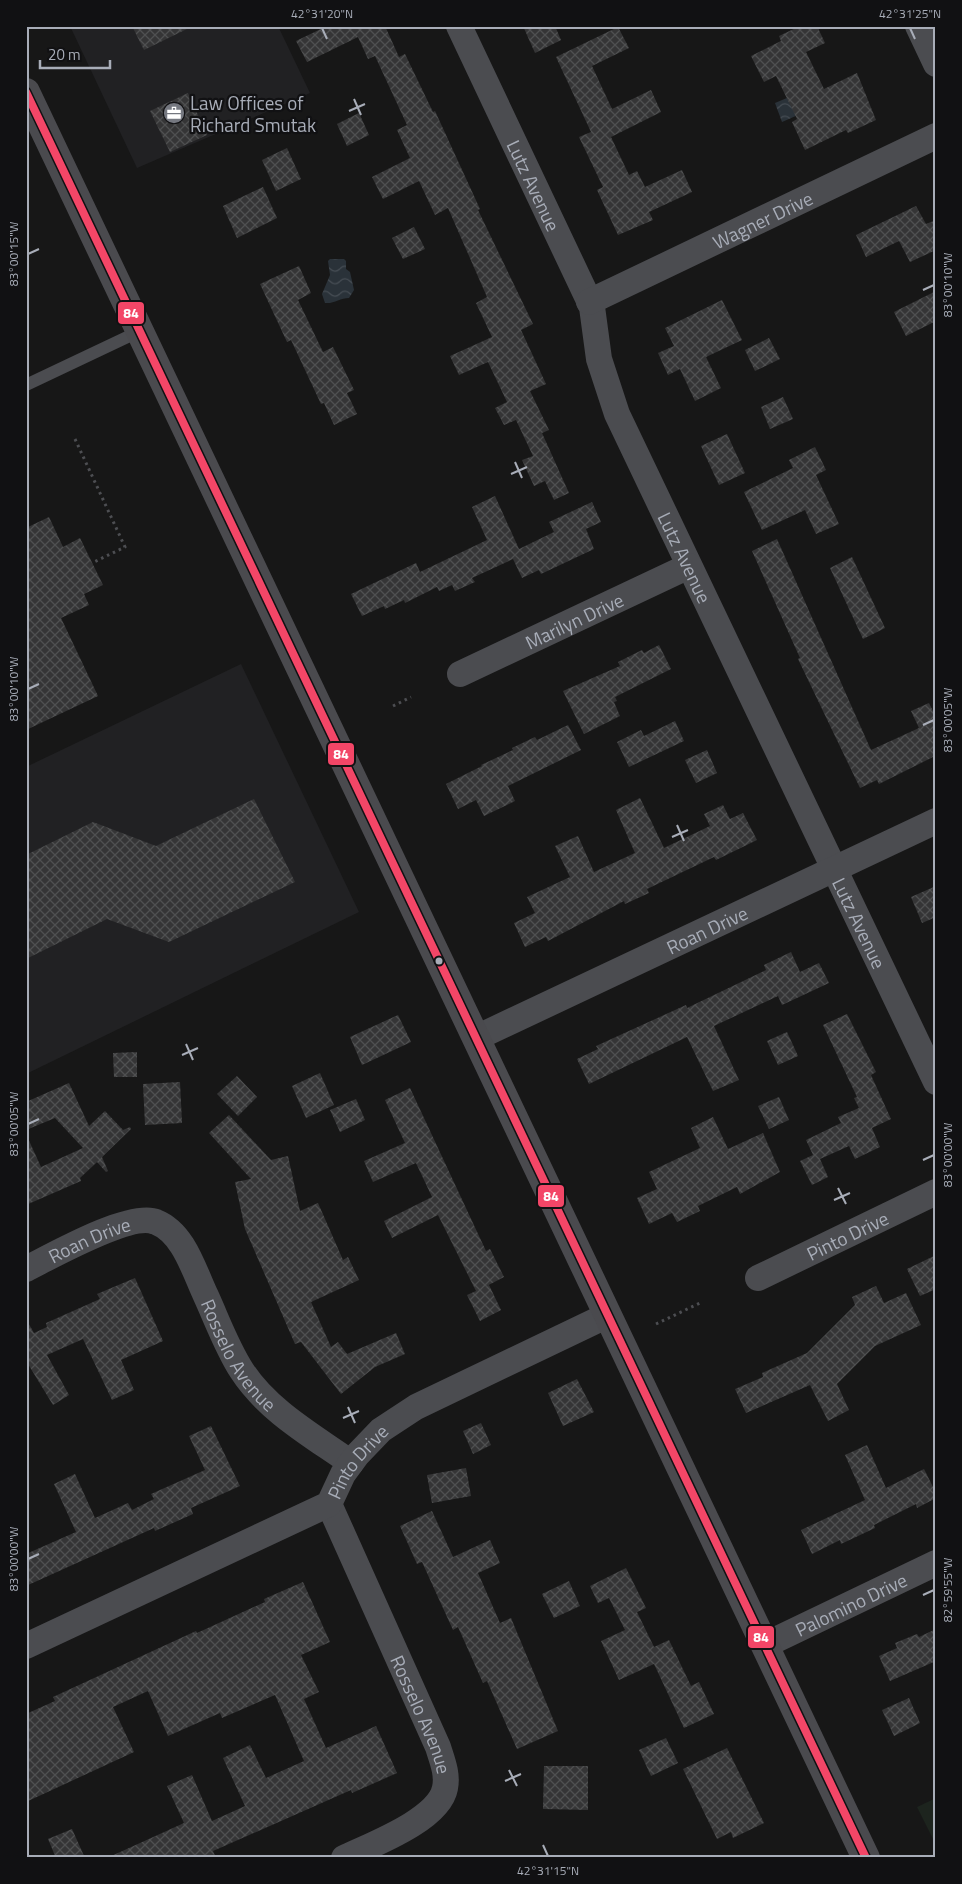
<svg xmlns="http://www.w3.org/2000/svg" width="962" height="1884" viewBox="0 0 962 1884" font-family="'Titillium Web',sans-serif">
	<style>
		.built { fill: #212123 }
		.green { fill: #1d241e }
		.water { fill: url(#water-waves) }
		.building { fill: url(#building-cross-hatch) }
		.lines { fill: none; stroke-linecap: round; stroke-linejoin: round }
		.path { stroke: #4d4e52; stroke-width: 3; stroke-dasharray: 2.5 4; stroke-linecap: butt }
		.service { stroke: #4b4c50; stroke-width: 12 }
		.minor { stroke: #4b4c50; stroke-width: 26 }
		.secondary { stroke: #4a4a4e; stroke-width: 28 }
		.bus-1-casing { stroke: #111113; stroke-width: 11 }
		.bus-1 { stroke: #f34667; stroke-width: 8 }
		.ticks { fill: none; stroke: #a8adb8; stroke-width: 2 }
		.bus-dot { fill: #a8adb8; stroke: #111113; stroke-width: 2 }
		.labels { text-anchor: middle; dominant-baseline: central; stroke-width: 4.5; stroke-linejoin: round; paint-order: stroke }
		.poi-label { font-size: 19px; fill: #a8adb8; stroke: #111113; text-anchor: start }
		.street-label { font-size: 19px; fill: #a8adb8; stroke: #111113 }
		.line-badge { stroke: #111113; stroke-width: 2 }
		.badge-label { font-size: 14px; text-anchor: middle; font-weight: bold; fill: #fff }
		.neatline { fill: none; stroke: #a8adb8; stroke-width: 2 }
		.ticks-label { font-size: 12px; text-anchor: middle; fill: #a8adb8 }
	</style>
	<defs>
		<pattern id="water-waves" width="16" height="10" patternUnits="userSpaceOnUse" patternTransform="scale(1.25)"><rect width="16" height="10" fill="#2a3239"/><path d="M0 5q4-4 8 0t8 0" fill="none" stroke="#464d54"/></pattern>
		<pattern id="building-cross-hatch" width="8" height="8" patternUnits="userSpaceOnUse" patternTransform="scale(1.25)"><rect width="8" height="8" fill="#353536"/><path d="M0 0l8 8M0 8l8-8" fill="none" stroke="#4f5051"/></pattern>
	</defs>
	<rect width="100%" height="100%" fill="#171717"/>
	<g class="built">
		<polygon points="70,26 278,26 310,93 137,168"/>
		<polygon points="241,664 359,912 26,1074 26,767"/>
	</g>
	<polygon class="green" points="936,1798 936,1845 917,1807"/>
	<g class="water">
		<polygon points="806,90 814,108 782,122 775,103"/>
		<path d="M330,259H344L346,261V269L350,272L354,290L349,298C340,298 334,304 325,303L322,294L330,275L328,261Z"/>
	</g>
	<g class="building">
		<polygon points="132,26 193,26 144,50"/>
		<polygon points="327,26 385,26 399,57 405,54 433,112 435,111 480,209 478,210 533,324 521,330 546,384 530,391 549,430 542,433 569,493 554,500 545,481 534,486 522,460 533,456 516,420 504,425 495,408 507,402 488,362 459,375 450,356 492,337 476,303 487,297 448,208 435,215 419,181 383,199 372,177 410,158 397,130 407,125 375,56 368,59 358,37 307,62 296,41"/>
		<polygon points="523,26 555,26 561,40 535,53"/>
		<polygon points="800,26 817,26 825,43 806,52 824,89 857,73 876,120 848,133 846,130 805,150 792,122 797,119 776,76 764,82 751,56 781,41 779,36"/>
		<polygon points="618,27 629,48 592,66 612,109 651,90 661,112 611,137 629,175 637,171 645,187 682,170 692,192 649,212 653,220 618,235 597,190 603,187 579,137 591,132 556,57"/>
		<polygon points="188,93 207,135 170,152 150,111"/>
		<polygon points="359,113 369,135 347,146 337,124"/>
		<polygon points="287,148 301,179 276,191 262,160"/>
		<polygon points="263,187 277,218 237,238 223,206"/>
		<polygon points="916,206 926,224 936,220 936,250 910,262 899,241 866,257 856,235"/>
		<polygon points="414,227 425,249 403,259 392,238"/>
		<polygon points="299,266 311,293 298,300 323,352 333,347 354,390 347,393 357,414 334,425 324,403 321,404 291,340 287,342 260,284"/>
		<polygon points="936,291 936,321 906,336 894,312"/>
		<polygon points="722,300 742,340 706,357 721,388 695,401 680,369 668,375 658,353 674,346 665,328"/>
		<polygon points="769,338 780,359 755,371 745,350"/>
		<polygon points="783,397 793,419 770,429 761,407"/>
		<polygon points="727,434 745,473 719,485 701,446"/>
		<polygon points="815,447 826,470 816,475 839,524 816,534 805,510 762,530 744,492 793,468 789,460"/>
		<polygon points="495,496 519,549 554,532 549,522 592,502 601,522 586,529 594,549 541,574 539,570 522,578 513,559 472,578 475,582 455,591 452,585 439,591 437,587 405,603 404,600 385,609 384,606 362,616 351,594 416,563 420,572 487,540 472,507"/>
		<polygon points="49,517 63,547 80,538 103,585 84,594 89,605 61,618 98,696 26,730 26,528"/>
		<polygon points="777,539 871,750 919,728 911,711 929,703 936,717 936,763 933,757 879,784 877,780 860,788 798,659 800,658 752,551"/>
		<polygon points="852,557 885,628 863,639 830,568"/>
		<polygon points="659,645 671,669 615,697 617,701 614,702 620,716 584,734 563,691 620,666 618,662 642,650 644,653"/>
		<polygon points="675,721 684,741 629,767 617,742 641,730 644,736"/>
		<polygon points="568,725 581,750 508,786 515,801 484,816 476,800 458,809 446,784 482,766 481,765 513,750 512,748 535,737 537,740"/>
		<polygon points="707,750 717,773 696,783 685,760"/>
		<polygon points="640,798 664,848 710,826 704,814 723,805 730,819 743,813 757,840 716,860 714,857 647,889 649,893 625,904 624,901 548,941 546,937 525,947 514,923 535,913 527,897 570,877 555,846 578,836 594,872 635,853 616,810"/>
		<polygon points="254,799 295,882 169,942 107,919 26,959 26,855 93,822 156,846"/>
		<polygon points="936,886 936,917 922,923 911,897"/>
		<polygon points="791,952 800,972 819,963 829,983 782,1005 778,996 714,1026 739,1080 713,1091 687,1037 589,1084 577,1059 598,1049 596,1046 686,1005 687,1008 766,970 764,965"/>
		<polygon points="847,1014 876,1072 871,1075 891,1119 872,1128 880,1147 855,1159 849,1146 820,1159 828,1177 812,1185 800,1161 813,1155 806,1140 841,1123 838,1117 859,1108 854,1098 857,1097 823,1025"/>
		<polygon points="398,1015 411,1042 362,1065 350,1037"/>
		<polygon points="787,1032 798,1056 778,1065 767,1041"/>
		<polygon points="137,1052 137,1077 114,1077 113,1053"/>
		<polygon points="320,1073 334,1105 306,1118 292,1086"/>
		<polygon points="237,1076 257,1097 238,1116 217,1094"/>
		<polygon points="180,1082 182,1123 145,1125 143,1084"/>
		<polygon points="69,1083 89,1126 105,1111 123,1130 130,1127 131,1129 102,1157 108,1171 106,1172 97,1162 80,1178 81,1181 26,1205 26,1134 41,1167 83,1148 55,1118 26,1130 26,1102"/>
		<polygon points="410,1088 486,1251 490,1249 504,1277 481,1289 489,1285 501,1310 480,1321 467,1295 476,1291 438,1215 392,1238 384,1221 432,1197 416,1163 373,1182 364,1161 405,1143 385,1100"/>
		<polygon points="779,1097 789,1120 769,1129 758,1106"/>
		<polygon points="356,1099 365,1120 340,1132 330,1110"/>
		<polygon points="229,1115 271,1160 288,1156 300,1211 318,1203 343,1260 348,1257 359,1280 311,1302 331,1347 338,1342 347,1354 396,1333 405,1354 375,1367 341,1394 301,1342 295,1344 245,1229 235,1182 251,1179 209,1133"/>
		<polygon points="713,1117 728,1149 763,1133 780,1172 740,1194 737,1187 698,1206 700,1211 677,1222 672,1213 649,1224 637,1198 657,1189 649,1172 700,1148 691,1128"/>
		<polygon points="936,1255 936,1289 920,1296 907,1269"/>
		<polygon points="135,1278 163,1341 121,1360 134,1390 112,1400 83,1339 47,1355 69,1395 53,1405 28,1364 26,1364 26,1319 34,1333 47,1327 46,1323 100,1299 97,1294"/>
		<polygon points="876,1286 884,1303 906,1293 921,1325 875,1346 837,1384 849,1410 828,1421 810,1385 746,1413 735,1389 763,1377 762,1373 807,1353 855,1305 852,1297"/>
		<polygon points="577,1379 594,1412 563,1426 548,1393"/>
		<polygon points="481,1423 491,1445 473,1454 463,1431"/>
		<polygon points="211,1426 240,1486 191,1508 193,1514 155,1531 154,1528 26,1586 26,1554 76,1532 54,1484 75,1474 95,1518 128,1503 132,1510 154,1499 151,1494 205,1470 189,1436"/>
		<polygon points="867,1445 886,1488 924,1469 936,1493 936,1498 917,1508 916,1504 874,1525 875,1528 841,1544 840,1540 812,1554 801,1530 865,1500 845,1455"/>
		<polygon points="466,1468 471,1496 432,1503 427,1475"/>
		<polygon points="432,1511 453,1557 490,1540 500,1563 478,1573 500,1623 511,1618 558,1731 517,1749 487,1681 483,1683 458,1627 453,1630 422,1562 417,1564 400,1526"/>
		<polygon points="626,1568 646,1608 637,1612 654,1647 669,1640 691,1686 699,1682 714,1714 684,1728 654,1664 619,1680 601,1641 625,1630 609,1598 598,1603 590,1586"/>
		<polygon points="569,1581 580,1606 554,1618 542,1594"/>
		<polygon points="303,1582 330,1642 301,1655 319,1692 304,1699 326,1748 376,1726 397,1773 352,1793 351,1790 213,1851 216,1858 107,1858 184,1823 167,1786 192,1775 212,1821 245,1806 223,1758 250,1745 266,1778 304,1761 275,1695 222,1718 220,1713 168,1736 148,1691 113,1707 134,1752 26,1802 26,1714 55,1701 53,1697 196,1631 197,1633 265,1602 264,1599"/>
		<polygon points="936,1629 936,1661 890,1681 879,1656 897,1648 895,1643 917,1634 919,1637"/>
		<polygon points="909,1698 920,1723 894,1736 882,1710"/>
		<polygon points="666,1738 678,1763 651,1776 639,1750"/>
		<polygon points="727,1748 764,1823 733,1838 731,1832 717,1839 683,1769"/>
		<polygon points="544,1766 588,1766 588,1810 543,1809"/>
		<polygon points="72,1829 85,1858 56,1858 48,1839"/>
	</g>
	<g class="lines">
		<g class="path">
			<polyline points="75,439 125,547 92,563"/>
			<polyline points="393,706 411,697"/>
			<polyline points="656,1324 700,1303"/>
		</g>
		<polyline class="service" points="26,385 140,331"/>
		<g class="minor">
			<path id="s1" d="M459,26L592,307L599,359L617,414L936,1082"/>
			<polyline points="918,26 936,64"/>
			<path id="s2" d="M589,302L936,136"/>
			<path id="s3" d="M460,674L689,566"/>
			<path id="s4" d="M476,1038L936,821"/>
			<path id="s5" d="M26,1269C52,1256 131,1211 156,1222C184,1233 194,1271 206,1296C217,1320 227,1348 242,1371C268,1411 313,1436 351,1463"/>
			<path id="s6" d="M758,1278L936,1192"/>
			<path id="s7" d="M329,1504L438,1747C442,1760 448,1774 445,1788C439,1820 371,1845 344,1858"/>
			<path id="s8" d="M765,1645L936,1563"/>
			<path id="s9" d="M26,1646L329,1504L343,1474L357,1455L381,1430L416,1407L608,1315"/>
		</g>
		<polyline class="secondary" points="26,92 866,1858"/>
		<g class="bus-1-casing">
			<polyline id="bus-1" points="26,92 866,1858"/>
		</g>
		<use href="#bus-1" class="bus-1"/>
	</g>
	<path class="ticks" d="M322,28L327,39M910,28L915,39M354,99L361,115M349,111L365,104M28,254L39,249M923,290L934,285M515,462L522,478M511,474L527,467M28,689L39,684M923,725L934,720M677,825L684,841M672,837L688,830M186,1044L193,1060M182,1055L198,1048M28,1124L39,1119M923,1160L934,1155M838,1188L846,1204M834,1200L850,1193M348,1407L355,1423M343,1418L359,1411M28,1559L39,1554M923,1595L934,1590M509,1770L517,1786M505,1781L521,1774M543,1845L548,1856"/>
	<defs>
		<g id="office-disc" transform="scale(1.125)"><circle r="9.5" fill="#757880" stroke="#111113"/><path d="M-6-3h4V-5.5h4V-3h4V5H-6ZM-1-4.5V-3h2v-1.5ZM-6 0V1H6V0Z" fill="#fff"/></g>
	</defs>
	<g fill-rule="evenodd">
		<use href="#office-disc" x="174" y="113"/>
	</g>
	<circle class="bus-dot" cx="439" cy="961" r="4.5"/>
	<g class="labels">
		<g class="poi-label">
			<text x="190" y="102">Law Offices of<tspan x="190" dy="22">Richard Smutak</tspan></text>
		</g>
		<g class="street-label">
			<text stroke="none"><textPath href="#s1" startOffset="176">Lutz Avenue</textPath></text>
			<text stroke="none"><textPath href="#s2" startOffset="192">Wagner Drive</textPath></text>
			<text stroke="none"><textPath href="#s1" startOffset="580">Lutz Avenue</textPath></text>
			<text stroke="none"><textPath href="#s3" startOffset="126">Marilyn Drive</textPath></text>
			<text stroke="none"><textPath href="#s1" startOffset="985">Lutz Avenue</textPath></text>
			<text stroke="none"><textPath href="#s4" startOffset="255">Roan Drive</textPath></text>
			<text stroke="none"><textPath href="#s6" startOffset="99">Pinto Drive</textPath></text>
			<text stroke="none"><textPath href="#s5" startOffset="70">Roan Drive</textPath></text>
			<text stroke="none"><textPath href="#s5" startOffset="300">Rosselo Avenue</textPath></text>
			<text stroke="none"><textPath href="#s9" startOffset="386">Pinto Drive</textPath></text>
			<text stroke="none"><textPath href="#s8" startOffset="95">Palomino Drive</textPath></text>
			<text stroke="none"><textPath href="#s7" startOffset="230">Rosselo Avenue</textPath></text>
		</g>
	</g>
	<g class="line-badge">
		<rect x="117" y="301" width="28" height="24" rx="5" fill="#f34667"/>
		<rect x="327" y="742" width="28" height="24" rx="5" fill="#f34667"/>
		<rect x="537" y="1184" width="28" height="24" rx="5" fill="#f34667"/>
		<rect x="747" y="1625" width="28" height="24" rx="5" fill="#f34667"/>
	</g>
	<g class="badge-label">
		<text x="131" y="318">84</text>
		<text x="341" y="759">84</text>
		<text x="551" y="1201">84</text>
		<text x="761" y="1642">84</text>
	</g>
	<rect width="962" height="1884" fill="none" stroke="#111113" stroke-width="55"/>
	<path d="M40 60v8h70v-8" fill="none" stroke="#a8adb8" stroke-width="2.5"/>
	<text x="48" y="60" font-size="15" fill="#a8adb8" stroke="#111113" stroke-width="4" paint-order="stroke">20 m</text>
	<rect x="28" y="28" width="906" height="1828" class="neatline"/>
	<g class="ticks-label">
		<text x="322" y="18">42°31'20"N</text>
		<text x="910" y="18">42°31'25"N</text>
		<text transform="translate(14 254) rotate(-90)" y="4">83°00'15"W</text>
		<text transform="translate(948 285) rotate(-90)" y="4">83°00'10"W</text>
		<text transform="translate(14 689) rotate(-90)" y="4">83°00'10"W</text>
		<text transform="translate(948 720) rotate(-90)" y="4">83°00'05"W</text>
		<text transform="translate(14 1124) rotate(-90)" y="4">83°00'05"W</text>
		<text transform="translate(948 1155) rotate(-90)" y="4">83°00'00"W</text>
		<text transform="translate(14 1559) rotate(-90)" y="4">83°00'00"W</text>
		<text transform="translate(948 1590) rotate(-90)" y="4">82°59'55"W</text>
		<text x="548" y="1875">42°31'15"N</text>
	</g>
</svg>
